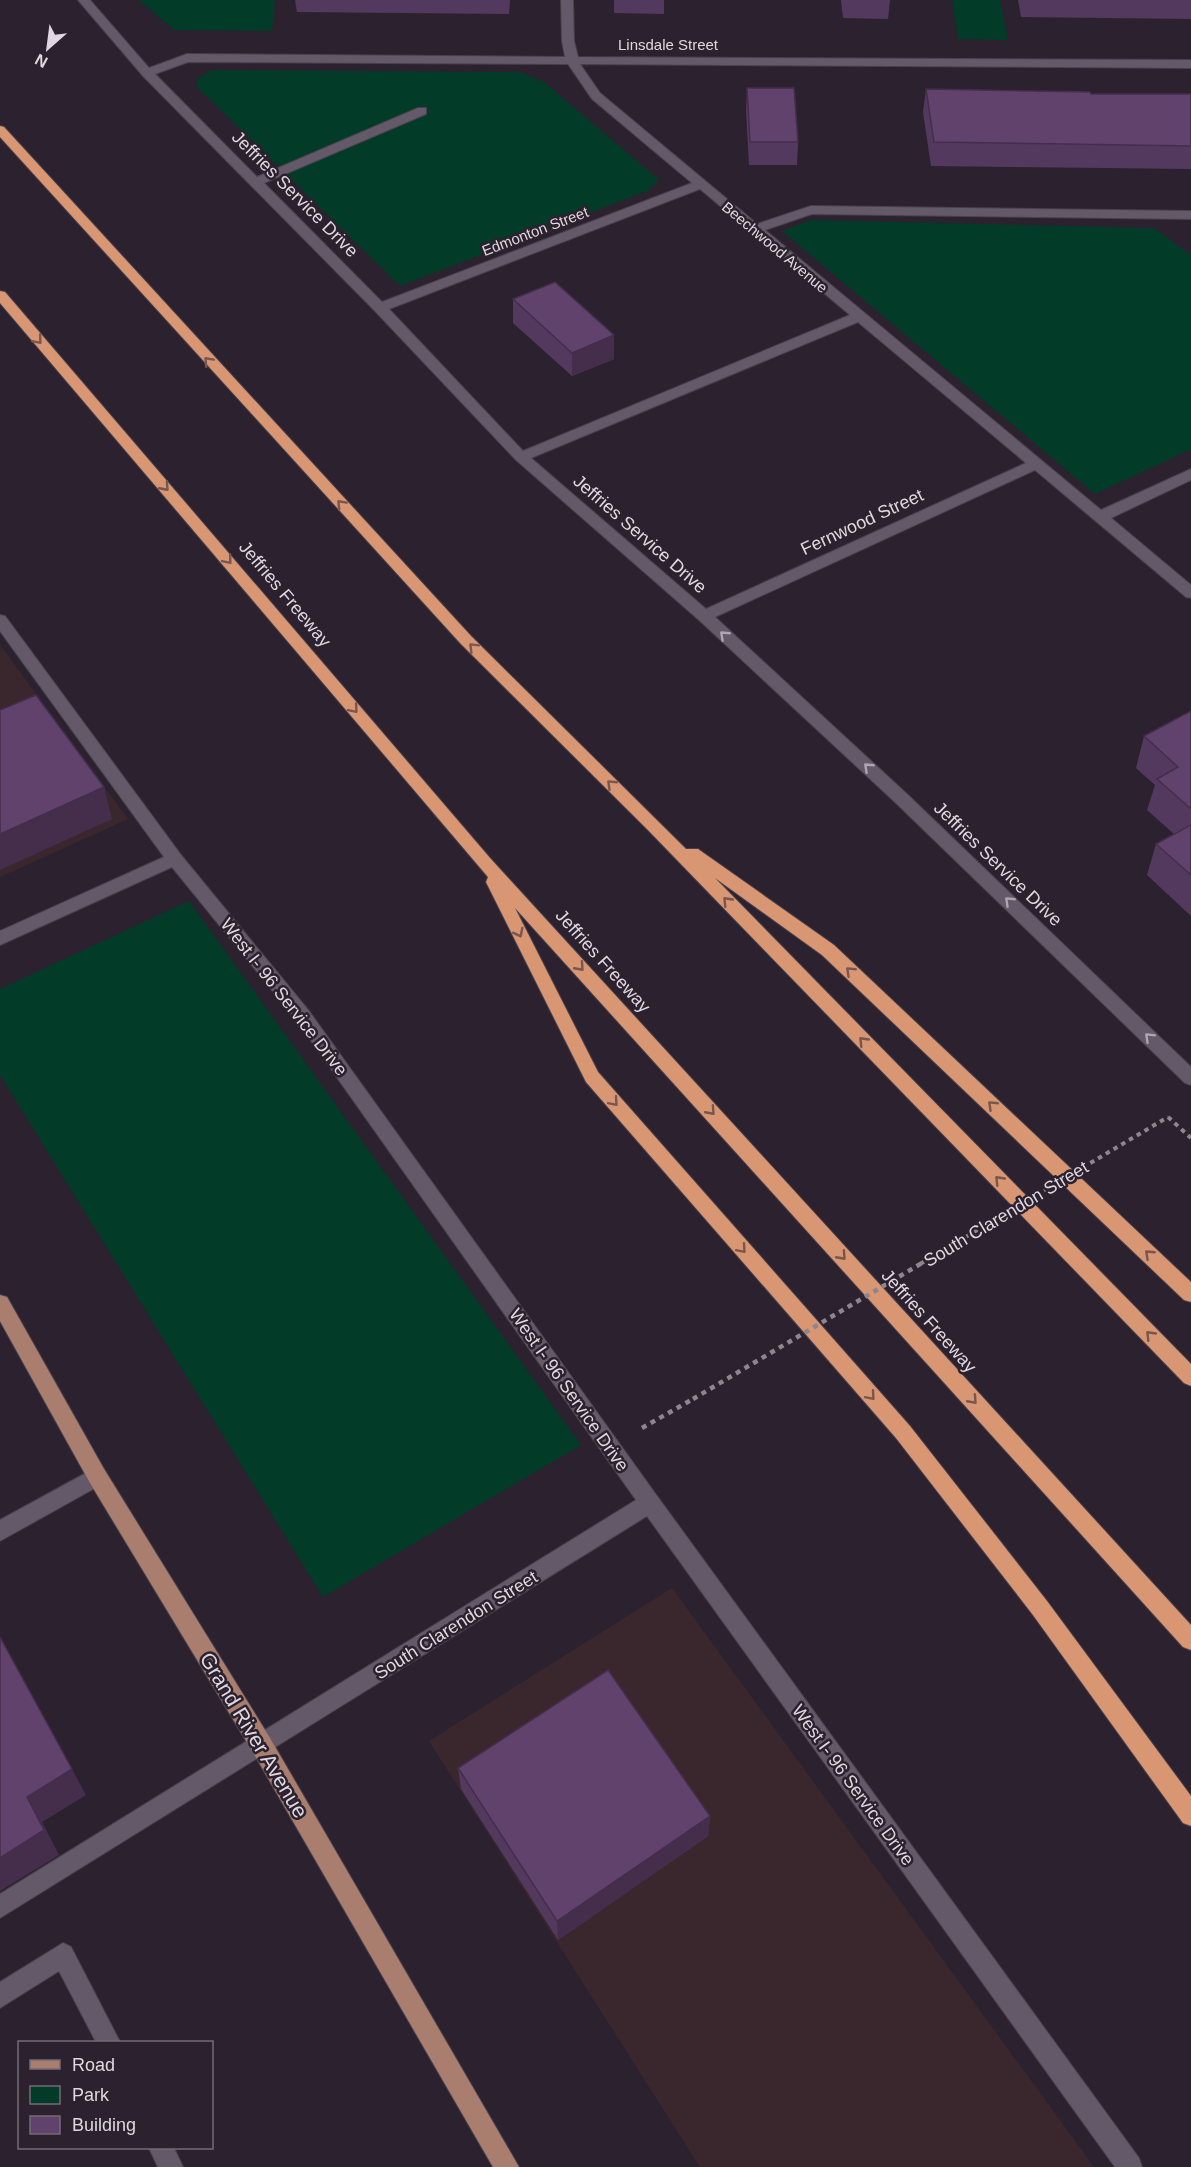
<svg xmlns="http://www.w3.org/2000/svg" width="1191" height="2167" viewBox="0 0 1191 2167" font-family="Arial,sans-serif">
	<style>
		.commercial { fill: #3a272d }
		.green { fill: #023b27 }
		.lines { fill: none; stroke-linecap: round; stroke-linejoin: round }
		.minor-casing { stroke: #49404c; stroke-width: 2 }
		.major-casing { stroke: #49404c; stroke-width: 2 }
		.highway-casing { stroke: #49404c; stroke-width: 2 }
		.path-far1 { stroke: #8d858f; stroke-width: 4; stroke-dasharray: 4.5 4.5; stroke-linecap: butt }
		.path { stroke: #8d858f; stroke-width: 4.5; stroke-dasharray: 5 5; stroke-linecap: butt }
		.minor { fill: #635968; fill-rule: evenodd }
		.major { fill: #a97e6f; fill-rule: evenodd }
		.highway { fill: #d89673; fill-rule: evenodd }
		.path-bridge-far1 { stroke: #8d858f; stroke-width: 4; stroke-dasharray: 4.5 4.5; stroke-linecap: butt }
		.path-bridge { stroke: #8d858f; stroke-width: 4.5; stroke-dasharray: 5 5; stroke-linecap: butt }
		.wall { fill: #53395e }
		.shaded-wall { fill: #442e4c }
		.building { fill: #61426d; stroke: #442e4c; stroke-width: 1.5 }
		.oneway { stroke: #79564e }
		.oneway2 { stroke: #ada5b1 }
		.labels { text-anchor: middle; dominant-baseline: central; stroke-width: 5; stroke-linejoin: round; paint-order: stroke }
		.far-street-label { font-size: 15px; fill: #dfd8e1; stroke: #2c222f }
		.street-label { font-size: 18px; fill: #dfd8e1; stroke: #2c222f }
		.near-street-label { font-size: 21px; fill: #dfd8e1; stroke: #2c222f }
	</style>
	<rect width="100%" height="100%" fill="#2c222f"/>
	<g class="commercial">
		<polygon points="0,645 128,819 0,877"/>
		<polygon points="672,1588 1094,2167 700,2167 429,1741"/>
	</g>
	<g class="green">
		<polygon points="139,0 275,0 272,31 174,30"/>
		<polygon points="952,0 1000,0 1008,40 958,39"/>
		<polygon points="216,70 520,72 544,82 659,180 649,190 400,286 198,88 196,80 209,71"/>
		<polygon points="811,220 1154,228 1191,255 1191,449 1095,494 782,231"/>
		<polygon points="189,901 581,1445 323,1597 0,1075 0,989"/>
	</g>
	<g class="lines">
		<g class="minor-casing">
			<g id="minor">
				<path d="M78,0H90L149,68L187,54L565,57L562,41L561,0H573L574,41L578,57L1191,60V68L580,64L600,93L757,224L811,206L1191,211V219L812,214L765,230L1101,510L1191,469V480L1111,518L1191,585V598L1186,597L1035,470L715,617L908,795L1191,1067V1085L1185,1083L896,803L699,620L516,460L375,311L143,76ZM188,62L568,64L592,99L692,183L382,302L264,183L426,114V108H418L257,177L155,74ZM700,189L850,315L523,451L389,309ZM858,322L1026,463L706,609L531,458Z"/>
				<polygon points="0,615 5,616 181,855 309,1011 657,1496 1139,2158 1142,2167 1115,2167 647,1516 0,1918 0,1894 636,1500 297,1021 172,867 0,945 0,931 164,857 0,631"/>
				<polygon points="97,1467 104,1469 107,1476 104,1483 0,1541 0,1520"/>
				<polygon points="63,1943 71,1947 120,2042 96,2042 59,1971 0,2008 0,1982"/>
				<polygon points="149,2148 174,2148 183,2167 158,2167"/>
			</g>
		</g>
		<g class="major-casing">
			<polygon id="major" points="0,1295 7,1297 104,1469 270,1738 519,2167 493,2167 254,1754 90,1483 0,1321"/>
		</g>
		<g class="highway-casing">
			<g id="highway">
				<polygon points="0,126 4,127 471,636 686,849 698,849 834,945 1191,1282 1191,1302 1184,1300 822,955 715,878 1191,1364 1191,1386 1184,1383 647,829 461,644 0,137"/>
				<polygon points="0,291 5,292 490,858 1191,1625 1191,1650 1183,1647 515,908 598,1072 910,1426 1047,1601 1191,1796 1191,1826 1183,1823 1033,1615 896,1438 586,1082 486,882 488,877 0,303"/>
			</g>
		</g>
		<polyline class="path-far1" points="1168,1117 1191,1138"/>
		<polyline class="path" points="642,1428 693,1399"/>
		<use href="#minor" class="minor"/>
		<use href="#major" class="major"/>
		<use href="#highway" class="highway"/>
		<polyline class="path-bridge-far1" points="920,1264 1168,1117"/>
		<polyline class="path-bridge" points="693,1399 922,1263"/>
	</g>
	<g class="wall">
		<polygon points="295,0 510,0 509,14 297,12"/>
		<polygon points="614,0 664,0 664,14 614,13"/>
		<polygon points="841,0 890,0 888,19 843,18"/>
		<polygon points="1018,0 1191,0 1191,19 1021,17"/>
		<polygon points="747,88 798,142 797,165 749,165 746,111"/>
		<polygon points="926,89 1091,94 1191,94 1191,169 931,166 923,112"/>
		<polygon points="513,299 614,335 614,359 572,376 513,323"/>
		<polygon points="1191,711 1191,916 1147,875 1156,844 1174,834 1147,810 1155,785 1136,768 1144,736"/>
		<polygon points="458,1768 710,1816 708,1836 558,1940 461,1789"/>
	</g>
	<g class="shaded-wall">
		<polygon points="614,335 614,359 572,376 572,353"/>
		<polygon points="104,787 112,819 0,870 0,834"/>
		<polygon points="0,1636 86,1795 42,1822 59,1855 0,1891 0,1858 27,1797"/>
		<polygon points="710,1816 708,1836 558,1940 557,1921"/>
	</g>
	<g class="building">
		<polygon points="747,88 794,88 798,142 750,142"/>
		<polygon points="926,89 1090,92 1091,94 1191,94 1191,146 934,142"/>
		<polygon points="555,282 614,335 572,353 513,299"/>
		<polygon points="36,695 104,787 0,834 0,710"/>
		<polygon points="1191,711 1191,809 1157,779 1178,767 1144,736"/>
		<polygon points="1191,825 1191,875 1156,844"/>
		<polygon points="0,1637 72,1769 27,1797 44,1830 0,1858"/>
		<polygon points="608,1670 710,1816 557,1921 458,1768"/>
	</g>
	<defs><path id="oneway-chevron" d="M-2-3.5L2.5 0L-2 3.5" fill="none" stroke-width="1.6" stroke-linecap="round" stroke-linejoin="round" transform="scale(1.5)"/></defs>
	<g class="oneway">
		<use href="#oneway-chevron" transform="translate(38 340) rotate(50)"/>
		<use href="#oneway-chevron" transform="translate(208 361) rotate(-133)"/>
		<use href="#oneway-chevron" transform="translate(165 487) rotate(48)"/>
		<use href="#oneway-chevron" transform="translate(341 504) rotate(-133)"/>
		<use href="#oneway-chevron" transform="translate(228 560) rotate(50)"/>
		<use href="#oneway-chevron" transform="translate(473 647) rotate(-135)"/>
		<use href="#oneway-chevron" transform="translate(354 709) rotate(50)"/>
		<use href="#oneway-chevron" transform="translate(611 784) rotate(-136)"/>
		<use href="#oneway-chevron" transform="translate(727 901) rotate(-134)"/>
		<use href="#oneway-chevron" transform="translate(519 933) rotate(63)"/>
		<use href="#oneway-chevron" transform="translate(580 967) rotate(48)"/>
		<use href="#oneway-chevron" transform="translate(850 971) rotate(-136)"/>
		<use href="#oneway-chevron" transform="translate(863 1041) rotate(-134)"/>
		<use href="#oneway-chevron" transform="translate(614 1102) rotate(49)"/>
		<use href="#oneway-chevron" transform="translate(992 1105) rotate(-136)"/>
		<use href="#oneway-chevron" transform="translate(711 1111) rotate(48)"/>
		<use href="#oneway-chevron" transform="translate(999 1180) rotate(-134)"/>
		<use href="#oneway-chevron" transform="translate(742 1249) rotate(49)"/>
		<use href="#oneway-chevron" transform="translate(1149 1254) rotate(-137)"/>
		<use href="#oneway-chevron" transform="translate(842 1256) rotate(48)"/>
		<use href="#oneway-chevron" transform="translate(1150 1335) rotate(-134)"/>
		<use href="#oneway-chevron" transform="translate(871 1396) rotate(49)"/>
		<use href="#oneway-chevron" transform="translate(973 1400) rotate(48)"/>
	</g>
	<g class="oneway2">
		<use href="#oneway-chevron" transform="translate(724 635) rotate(-137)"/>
		<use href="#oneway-chevron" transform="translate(868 767) rotate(-137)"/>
		<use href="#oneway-chevron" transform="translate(1009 901) rotate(-136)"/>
		<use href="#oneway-chevron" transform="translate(1149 1037) rotate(-136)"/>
	</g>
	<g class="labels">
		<g class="far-street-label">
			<text x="668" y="44">Linsdale Street</text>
			<text transform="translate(535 231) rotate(-21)">Edmonton Street</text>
			<text transform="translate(775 247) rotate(40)">Beechwood Avenue</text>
		</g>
		<g class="street-label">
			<text transform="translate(295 194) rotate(45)">Jeffries Service Drive</text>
			<text transform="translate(862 522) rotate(-25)">Fernwood Street</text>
			<text transform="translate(640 534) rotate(41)">Jeffries Service Drive</text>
			<text transform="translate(285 594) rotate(50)">Jeffries Freeway</text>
			<text transform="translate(998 864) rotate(44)">Jeffries Service Drive</text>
			<text transform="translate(603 961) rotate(48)">Jeffries Freeway</text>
			<text transform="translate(284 997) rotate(52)">West I- 96 Service Drive</text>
			<text transform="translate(1006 1214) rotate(-31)">South Clarendon Street</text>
			<text transform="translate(929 1321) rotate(48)">Jeffries Freeway</text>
			<text transform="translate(569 1390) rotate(55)">West I- 96 Service Drive</text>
			<text transform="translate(456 1625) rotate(-32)">South Clarendon Street</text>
			<text transform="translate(853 1785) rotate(54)">West I- 96 Service Drive</text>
		</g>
		<g class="near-street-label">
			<text transform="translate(254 1735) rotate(59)">Grand River Avenue</text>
		</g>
	</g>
	<rect x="18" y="2041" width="195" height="108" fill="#2c222f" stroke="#746b76" stroke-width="1.5"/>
	<rect x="30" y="2060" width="30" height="9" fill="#a97e6f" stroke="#746b76" stroke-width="1.5"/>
	<text x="72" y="2071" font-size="18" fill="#dfd8e1">Road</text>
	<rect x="30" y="2086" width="30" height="18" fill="#023b27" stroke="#746b76" stroke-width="1.5"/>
	<text x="72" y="2101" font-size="18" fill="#dfd8e1">Park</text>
	<rect x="30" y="2116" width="30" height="18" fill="#61426d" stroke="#746b76" stroke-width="1.5"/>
	<text x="72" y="2131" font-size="18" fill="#dfd8e1">Building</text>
	<g transform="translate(48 48) rotate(208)" stroke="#2c222f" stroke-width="4.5" paint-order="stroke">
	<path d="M0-4.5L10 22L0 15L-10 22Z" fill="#dfd8e1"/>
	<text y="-9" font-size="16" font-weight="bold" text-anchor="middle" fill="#dfd8e1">N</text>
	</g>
</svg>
